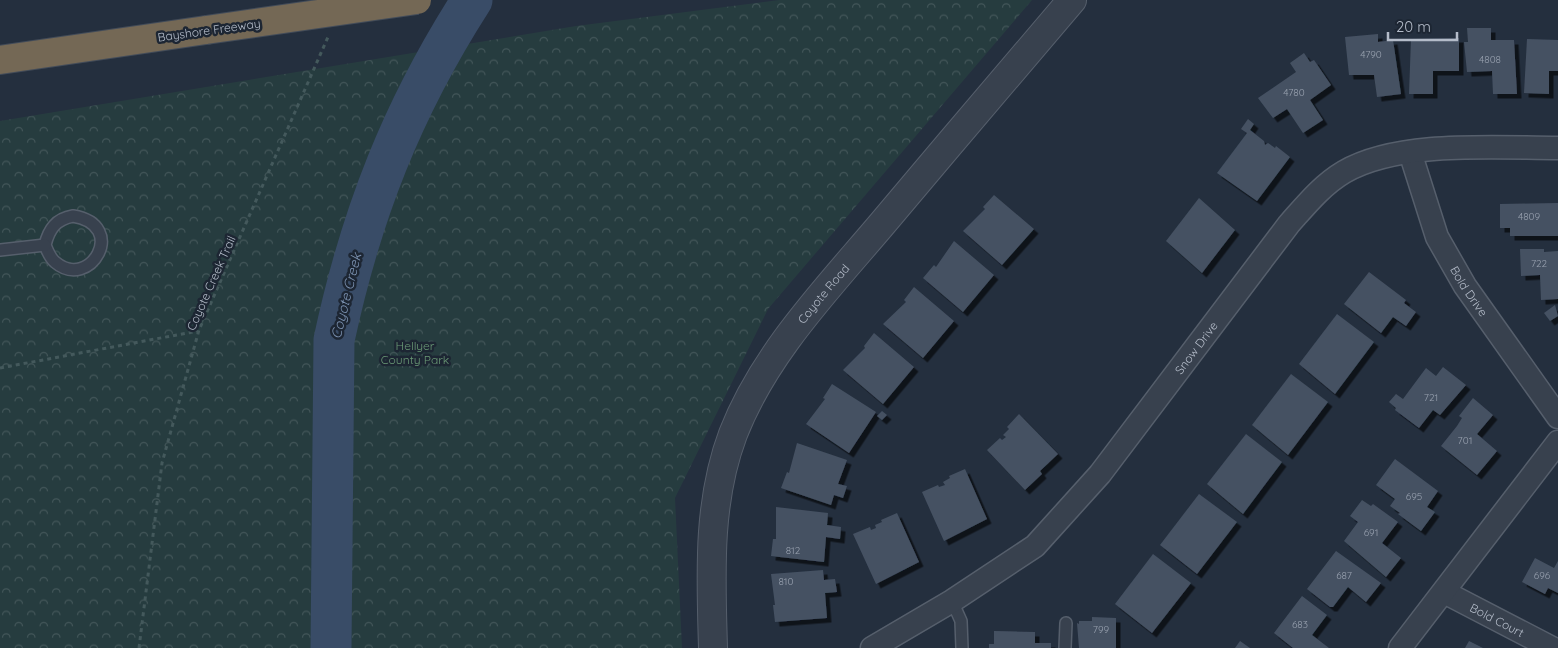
<svg xmlns="http://www.w3.org/2000/svg" width="1558" height="648" viewBox="0 0 1558 648" font-family="Quicksand,sans-serif">
	<style>
		.forest { fill: url(#forest-crowns) }
		.lines { fill: none; stroke-linecap: round; stroke-linejoin: round }
		.river { stroke: #394c67; stroke-width: 41 }
		.building { fill: #455162; filter: url(#shadow) }
		.service-casing { stroke: #565f6c; stroke-width: 14 }
		.minor-casing { stroke: #565f6c; stroke-width: 25 }
		.tertiary-casing { stroke: #565f6c; stroke-width: 30 }
		.motorway-casing { stroke: #434c59; stroke-width: 30 }
		.path { stroke: #44595c; stroke-width: 3; stroke-dasharray: 4 4; stroke-linecap: butt }
		.service { stroke: #38414e; stroke-width: 11 }
		.minor { stroke: #38414e; stroke-width: 22 }
		.tertiary { stroke: #38414e; stroke-width: 28 }
		.motorway { stroke: #746855; stroke-width: 28 }
		.motorway-bridge-casing { stroke: #434c59; stroke-width: 30; stroke-linecap: butt }
		.motorway-bridge { stroke: #746855; stroke-width: 28 }
		.labels { text-anchor: middle; dominant-baseline: central; stroke-width: 5; stroke-linejoin: round; paint-order: stroke }
		.number-label { font-size: 10px; fill: #98a1af }
		.street-label { font-size: 12px; fill: #b4bcc9; stroke: #1d2633 }
		.park-label { font-size: 12px; fill: #6b9a76; stroke: #1d2633 }
		.water-label { font-size: 14px; font-style: italic; fill: #7c92b1; stroke: #1d2633 }
	</style>
	<defs>
		<pattern id="forest-crowns" width="20" height="18" patternUnits="userSpaceOnUse" patternTransform="scale(1.25)"><rect width="20" height="18" fill="#263c3f"/><path d="M2 6a3 3 0 1 1 6 0M12 15a3 3 0 1 1 6 0" fill="none" stroke="#435659"/></pattern>
		<filter id="shadow"><feDropShadow dx="4.5" dy="4.5" stdDeviation="0" flood-color="#0009"/></filter>
	</defs>
	<rect width="100%" height="100%" fill="#242f3e"/>
	<polygon class="forest" points="779,0 1032,0 768,309 675,498 682,648 0,648 0,121 576,26"/>
	<g class="lines">
		<path class="river" d="M331,648L334,340C361,214 402,109 472,0"/>
	</g>
	<g class="building">
		<polygon points="1467,28 1491,28 1491,40 1514,40 1517,94 1493,94 1492,71 1467,72 1464,42 1468,42"/>
		<polygon points="1378,34 1378,42 1393,40 1401,94 1377,97 1374,75 1349,75 1345,37"/>
		<polygon points="1459,38 1459,71 1433,71 1433,94 1409,94 1411,39"/>
		<polygon points="1527,39 1558,40 1558,71 1549,71 1549,94 1524,93"/>
		<polygon points="1304,53 1310,62 1314,60 1331,85 1310,100 1323,120 1303,133 1287,109 1273,118 1258,98 1296,72 1290,63"/>
		<polygon points="1248,119 1254,124 1250,130 1264,141 1265,145 1268,143 1275,148 1276,146 1290,157 1257,201 1217,173 1247,133 1241,129"/>
		<polygon points="994,195 1034,229 1002,265 963,231 985,209 983,207"/>
		<polygon points="1199,198 1235,230 1202,273 1166,241"/>
		<polygon points="1558,203 1558,236 1510,236 1510,228 1500,228 1500,204"/>
		<polygon points="954,241 994,275 963,312 923,278 934,265 936,267"/>
		<polygon points="1520,249 1544,249 1544,252 1558,251 1558,299 1541,300 1540,275 1521,276"/>
		<polygon points="1369,272 1406,300 1404,303 1416,312 1406,326 1393,317 1381,333 1344,304"/>
		<polygon points="914,287 954,321 923,358 883,324 906,302 904,300"/>
		<polygon points="1555,305 1558,316 1550,321 1544,313"/>
		<polygon points="1337,314 1374,342 1335,394 1299,364"/>
		<polygon points="874,333 914,367 883,404 843,370 865,348 864,346"/>
		<polygon points="1443,367 1466,385 1440,415 1433,410 1419,428 1395,410 1396,408 1389,402 1396,394 1403,399 1426,368 1436,376"/>
		<polygon points="1291,374 1328,402 1288,455 1252,425"/>
		<polygon points="832,384 876,412 849,453 806,424 825,399 823,398"/>
		<polygon points="1473,398 1493,415 1477,434 1497,451 1477,475 1441,446 1457,426 1462,418 1459,416"/>
		<polygon points="882,411 887,415 882,420 877,416"/>
		<polygon points="1019,414 1058,454 1040,471 1042,474 1025,490 987,450 1000,438 1002,440 1006,437 1003,435 1009,429 1007,427"/>
		<polygon points="1246,434 1282,462 1243,514 1207,484"/>
		<polygon points="797,443 847,460 838,484 847,486 843,498 834,495 831,505 781,488 787,472 789,473"/>
		<polygon points="1395,459 1438,491 1427,507 1435,512 1421,531 1398,514 1400,513 1390,506 1395,499 1376,485"/>
		<polygon points="965,469 987,519 944,541 922,492 938,485 939,487 945,485 943,482 950,478 949,476"/>
		<polygon points="1199,494 1237,522 1197,574 1160,545"/>
		<polygon points="1362,500 1371,506 1373,504 1398,522 1382,543 1401,558 1386,577 1344,541 1358,522 1350,516"/>
		<polygon points="776,507 828,513 827,525 841,527 840,539 826,537 824,562 771,556 773,539 776,539"/>
		<polygon points="897,513 919,562 876,584 853,534 870,527 871,530 876,528 875,525 882,522 881,520"/>
		<polygon points="1336,551 1381,583 1366,602 1348,587 1333,607 1330,607 1307,589"/>
		<polygon points="1153,554 1191,583 1152,633 1115,604"/>
		<polygon points="1535,558 1554,568 1558,561 1558,593 1548,588 1545,594 1522,582"/>
		<polygon points="823,570 824,580 835,579 837,592 825,593 827,618 775,622 773,605 775,605 771,574"/>
		<polygon points="1302,596 1327,615 1312,635 1329,648 1293,648 1274,633"/>
		<polygon points="1092,617 1116,618 1116,648 1079,648 1077,623 1079,624 1079,621 1092,621"/>
		<polygon points="994,631 1035,632 1035,643 1051,643 1051,648 989,648 989,644 994,644"/>
		<polygon points="1240,641 1250,648 1235,648"/>
		<polygon points="1469,641 1483,648 1465,648"/>
	</g>
	<g class="lines">
		<g class="service-casing">
			<g id="service">
				<path d="M73,216C129,225 90,292 55,262C50,258 47,250 45,245C49,229 56,219 73,216Z"/>
				<polyline points="0,250 45,245"/>
				<polyline points="952,601 961,621 962,648"/>
				<polyline points="1065,648 1066,623"/>
			</g>
		</g>
		<g class="minor-casing">
			<g id="minor">
				<path id="s1" d="M1410,152L1437,237L1465,286L1558,417"/>
				<path id="s2" d="M1444,592L1552,648"/>
				<path id="s3" d="M872,648L952,601L1035,546L1100,474L1289,224C1306,205 1322,185 1344,172C1399,140 1496,148 1558,148"/>
				<polyline points="1400,648 1558,442"/>
			</g>
		</g>
		<g class="tertiary-casing">
			<g id="tertiary">
				<path id="s4" d="M713,648C711,576 707,503 733,434C764,354 827,289 882,224C945,149 1008,75 1072,0"/>
			</g>
		</g>
		<g class="motorway-casing">
			<polyline id="motorway" points="0,60 206,30"/>
		</g>
		<g class="path">
			<polyline points="0,368 198,331"/>
			<polyline points="139,648 162,463 199,330 328,37"/>
		</g>
		<use href="#service" class="service"/>
		<use href="#minor" class="minor"/>
		<use href="#tertiary" class="tertiary"/>
		<use href="#motorway" class="motorway"/>
		<g class="motorway-bridge-casing">
			<polyline id="motorway-bridge" points="206,30 417,0"/>
		</g>
		<use href="#motorway-bridge" class="motorway-bridge"/>
	</g>
	<g class="labels">
		<g class="number-label">
			<text x="1371" y="54">4790</text>
			<text x="1490" y="59">4808</text>
			<text x="1294" y="92">4780</text>
			<text x="1529" y="216">4809</text>
			<text x="1539" y="263">722</text>
			<text x="1431" y="397">721</text>
			<text x="1465" y="440">701</text>
			<text x="1414" y="496">695</text>
			<text x="1371" y="532">691</text>
			<text x="793" y="550">812</text>
			<text x="1344" y="575">687</text>
			<text x="1542" y="575">696</text>
			<text x="786" y="581">810</text>
			<text x="1300" y="624">683</text>
			<text x="1101" y="629">799</text>
		</g>
		<g class="street-label">
			<text transform="translate(209 30) rotate(-8)">Bayshore Freeway</text>
			<text transform="translate(211 283) rotate(-66)">Coyote Creek Trail</text>
			<text stroke="none"><textPath href="#s1" startOffset="152">Bold Drive</textPath></text>
			<text stroke="none"><textPath href="#s4" startOffset="384">Coyote Road</textPath></text>
			<text stroke="none"><textPath href="#s3" startOffset="448">Snow Drive</textPath></text>
			<text stroke="none"><textPath href="#s2" startOffset="60">Bold Court</textPath></text>
		</g>
		<g class="park-label">
			<text x="415" y="345">Hellyer<tspan x="415" dy="14">County Park</tspan></text>
		</g>
		<g class="water-label">
			<text transform="translate(346 296) rotate(-76)">Coyote Creek</text>
		</g>
	</g>
	<path d="M1388 32v8h69v-8" fill="none" stroke="#b4bcc9" stroke-width="2.5"/>
	<text x="1396" y="32" font-size="15" fill="#b4bcc9" stroke="#1d2633" stroke-width="4" paint-order="stroke">20 m</text>
</svg>
